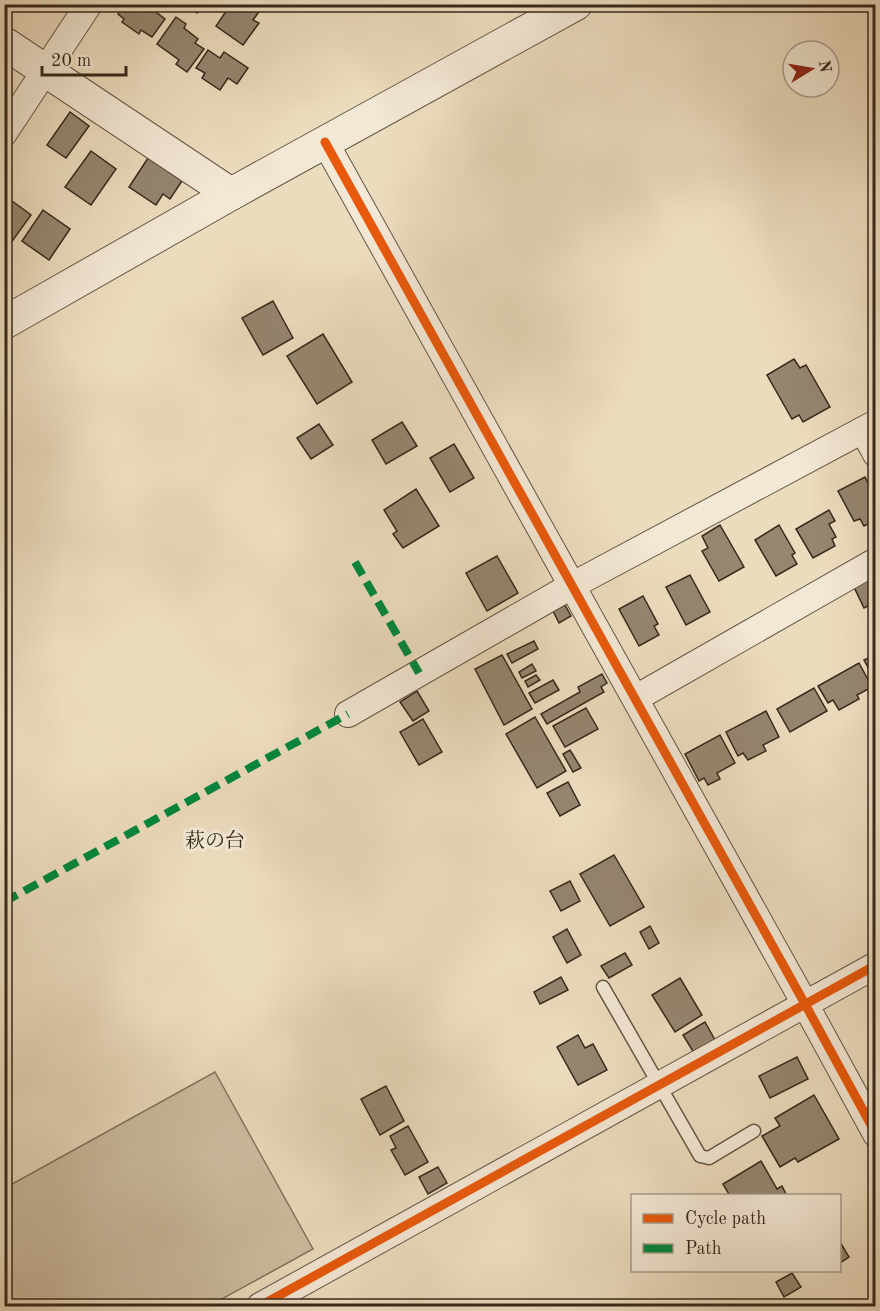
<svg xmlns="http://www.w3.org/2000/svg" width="880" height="1311" viewBox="0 0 880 1311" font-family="'Old Standard TT','Noto Serif JP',serif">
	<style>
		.green { fill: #cdbea2; stroke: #82745f; stroke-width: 1.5 }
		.building { fill: #958670; stroke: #36291c; stroke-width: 1.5 }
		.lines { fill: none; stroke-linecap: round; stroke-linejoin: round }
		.service-casing { stroke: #645644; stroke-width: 15 }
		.minor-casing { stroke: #645644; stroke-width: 28 }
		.tertiary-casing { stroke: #645644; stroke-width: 34 }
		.service { stroke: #f3e8d5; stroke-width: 12 }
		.minor { stroke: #f3e8d5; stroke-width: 26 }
		.tertiary { stroke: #f3e8d5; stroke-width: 32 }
		.quiet { stroke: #00873e; stroke-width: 8; stroke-dasharray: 15 8; stroke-linecap: butt }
		.cycleway-casing { stroke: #f3e8d5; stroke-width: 13 }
		.cycleway { stroke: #e8590c; stroke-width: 9 }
		.labels { text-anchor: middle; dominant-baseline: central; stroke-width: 6; stroke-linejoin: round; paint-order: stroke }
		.neighbourhood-label { font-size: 20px; fill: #36291c; stroke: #f3e8d5 }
	</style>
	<rect width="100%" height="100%" fill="#ecdcbe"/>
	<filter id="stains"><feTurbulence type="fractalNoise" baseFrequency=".00333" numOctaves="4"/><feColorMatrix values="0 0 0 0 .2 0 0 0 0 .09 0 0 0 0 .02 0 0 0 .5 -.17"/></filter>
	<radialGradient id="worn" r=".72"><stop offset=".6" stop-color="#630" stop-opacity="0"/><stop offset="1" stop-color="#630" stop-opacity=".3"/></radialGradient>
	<polygon class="green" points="215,1072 313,1249 209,1306 15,1306 5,1287 5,1188"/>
	<g class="building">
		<polygon points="124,4 154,4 159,8 156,12 165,19 152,37 141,30 139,34 122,22 124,19 118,14"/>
		<polygon points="184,4 202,4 197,13"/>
		<polygon points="231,4 254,4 261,9 253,20 259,23 243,45 216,26"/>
		<polygon points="176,17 186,24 184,28 198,39 195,43 204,49 187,72 176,64 179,60 157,44"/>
		<polygon points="208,50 220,58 224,52 248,68 237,84 228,78 220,90 202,78 205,73 196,68"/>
		<polygon points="70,112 89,126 66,158 47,145"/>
		<polygon points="91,151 116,169 91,205 65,187"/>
		<polygon points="148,158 182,181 170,199 163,194 156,205 129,187"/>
		<polygon points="8,198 31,215 8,247 4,244 4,203"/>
		<polygon points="43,210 70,229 49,260 22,241"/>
		<polygon points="273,301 293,338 263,355 242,318"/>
		<polygon points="323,334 352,382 317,404 287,356"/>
		<polygon points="794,359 800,368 806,365 830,407 803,422 799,415 792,419 767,375"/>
		<polygon points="402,422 417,446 386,464 372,440"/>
		<polygon points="319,424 333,445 311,459 297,438"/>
		<polygon points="454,444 474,478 450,492 430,458"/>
		<polygon points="865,477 872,491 869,493 876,506 876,520 864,526 860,519 854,521 838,491"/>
		<polygon points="416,489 439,526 403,548 393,534 397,531 384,510"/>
		<polygon points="829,510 835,521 829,524 836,537 832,539 835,546 813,558 796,529"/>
		<polygon points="720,525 744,567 719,581 702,551 708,548 702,536"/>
		<polygon points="779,525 795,553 792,555 797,564 776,576 755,540"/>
		<polygon points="497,556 518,593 487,611 466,573"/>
		<polygon points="690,575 710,612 686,625 666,587"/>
		<polygon points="872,578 876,585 876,602 864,608 854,587"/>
		<polygon points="643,596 658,624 654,626 659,635 639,646 619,609"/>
		<polygon points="565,605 571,616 559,623 553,611"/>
		<polygon points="534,641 538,649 512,663 507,654"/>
		<polygon points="876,654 876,682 864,660"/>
		<polygon points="502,655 532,709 504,725 475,669"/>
		<polygon points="859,663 872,687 857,695 859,699 839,710 833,700 828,703 818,686"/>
		<polygon points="532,664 536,671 522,678 519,672"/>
		<polygon points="602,674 607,683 601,687 604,692 547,724 541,714 580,692 578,687"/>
		<polygon points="536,675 540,680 528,687 525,681"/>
		<polygon points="553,680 559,690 535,703 529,693"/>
		<polygon points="814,688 827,711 790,732 777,709"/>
		<polygon points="417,691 429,711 413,721 400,702"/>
		<polygon points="586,708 598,729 565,747 553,726"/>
		<polygon points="766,711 779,737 763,745 766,751 748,760 743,753 738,756 726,732"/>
		<polygon points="535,717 566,771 537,788 506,734"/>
		<polygon points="423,719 442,752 419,765 400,732"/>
		<polygon points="720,735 735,763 717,773 720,779 708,785 704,778 699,781 685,754"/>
		<polygon points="570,750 581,768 573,772 563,754"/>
		<polygon points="568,782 580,805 560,816 547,793"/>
		<polygon points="614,855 644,907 610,926 580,874"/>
		<polygon points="570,881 580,901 561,911 550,891"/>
		<polygon points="650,926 659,943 649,949 640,932"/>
		<polygon points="567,929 581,955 567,963 553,937"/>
		<polygon points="625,953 632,965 609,978 601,966"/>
		<polygon points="561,977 568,990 540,1004 534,992"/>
		<polygon points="680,978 702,1015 675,1032 652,995"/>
		<polygon points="705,1022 715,1040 694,1053 683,1035"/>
		<polygon points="578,1035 585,1048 593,1044 607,1070 578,1085 557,1047"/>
		<polygon points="797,1057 808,1079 770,1098 759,1076"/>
		<polygon points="386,1086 404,1121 380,1135 361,1099"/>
		<polygon points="814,1095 839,1139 798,1162 795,1158 780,1167 762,1136 780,1126 775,1118"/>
		<polygon points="408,1126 428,1162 405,1175 391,1150 396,1148 390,1136"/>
		<polygon points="761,1161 777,1189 782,1186 787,1196 730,1196 723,1184"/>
		<polygon points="438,1167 447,1183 428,1194 419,1177"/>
		<polygon points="840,1242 849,1257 840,1263"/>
		<polygon points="792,1273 801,1287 784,1297 776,1282"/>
	</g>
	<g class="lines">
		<g class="service-casing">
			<polyline id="service" points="603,987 700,1156 709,1158 754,1131"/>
		</g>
		<g class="minor-casing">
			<g id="minor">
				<polyline points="4,133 89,4"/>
				<polyline points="325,142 805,1004 876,1134"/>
				<polyline points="863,430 876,454"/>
				<polyline points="636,698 876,561"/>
				<polyline points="348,714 573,585 876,423"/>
				<polyline points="260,1306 876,965"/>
			</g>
		</g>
		<g class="tertiary-casing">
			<g id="tertiary">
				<polyline points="4,43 231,194"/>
				<polyline points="4,323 231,194 576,4"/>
			</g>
		</g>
		<use href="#service" class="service"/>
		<use href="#minor" class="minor"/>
		<use href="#tertiary" class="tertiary"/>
		<g class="quiet">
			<polyline points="355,562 419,673"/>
			<polyline points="4,902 348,714"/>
		</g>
		<g class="cycleway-casing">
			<g id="cycleway">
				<polyline points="325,142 805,1004 876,1134"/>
				<polyline points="260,1306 876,965"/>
			</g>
		</g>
		<use href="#cycleway" class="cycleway"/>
	</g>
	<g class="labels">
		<g class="neighbourhood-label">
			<text x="215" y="842">萩の台</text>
		</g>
	</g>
	<rect width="880" height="1311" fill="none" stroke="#ecdcbe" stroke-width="24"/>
	<rect x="6" y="6" width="868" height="1299" fill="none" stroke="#36291c" stroke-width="3"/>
	<rect x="12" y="12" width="856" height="1287" fill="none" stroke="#36291c" stroke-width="1.5"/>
	<rect x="631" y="1194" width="210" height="78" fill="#f3e8d5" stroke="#a79c8b" stroke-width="1.5"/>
	<rect x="643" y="1214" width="30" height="9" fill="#e8590c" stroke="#a79c8b" stroke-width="1.5"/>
	<text x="685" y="1224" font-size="18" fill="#36291c">Cycle path</text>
	<rect x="643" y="1244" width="30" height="9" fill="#00873e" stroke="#a79c8b" stroke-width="1.5"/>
	<text x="685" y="1254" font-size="18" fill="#36291c">Path</text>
	<g transform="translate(811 69) rotate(79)"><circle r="28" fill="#f3e8d5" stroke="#a79c8b" stroke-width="1.5"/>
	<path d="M0-4.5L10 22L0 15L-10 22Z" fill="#8f2418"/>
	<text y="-9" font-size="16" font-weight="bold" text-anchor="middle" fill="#36291c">N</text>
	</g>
	<path d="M42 66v9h84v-9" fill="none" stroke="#36291c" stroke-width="3"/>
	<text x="51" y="66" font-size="18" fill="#36291c" stroke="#f3e8d5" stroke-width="4.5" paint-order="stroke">20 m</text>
	<rect width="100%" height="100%" filter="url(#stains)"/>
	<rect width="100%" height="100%" fill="url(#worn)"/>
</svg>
